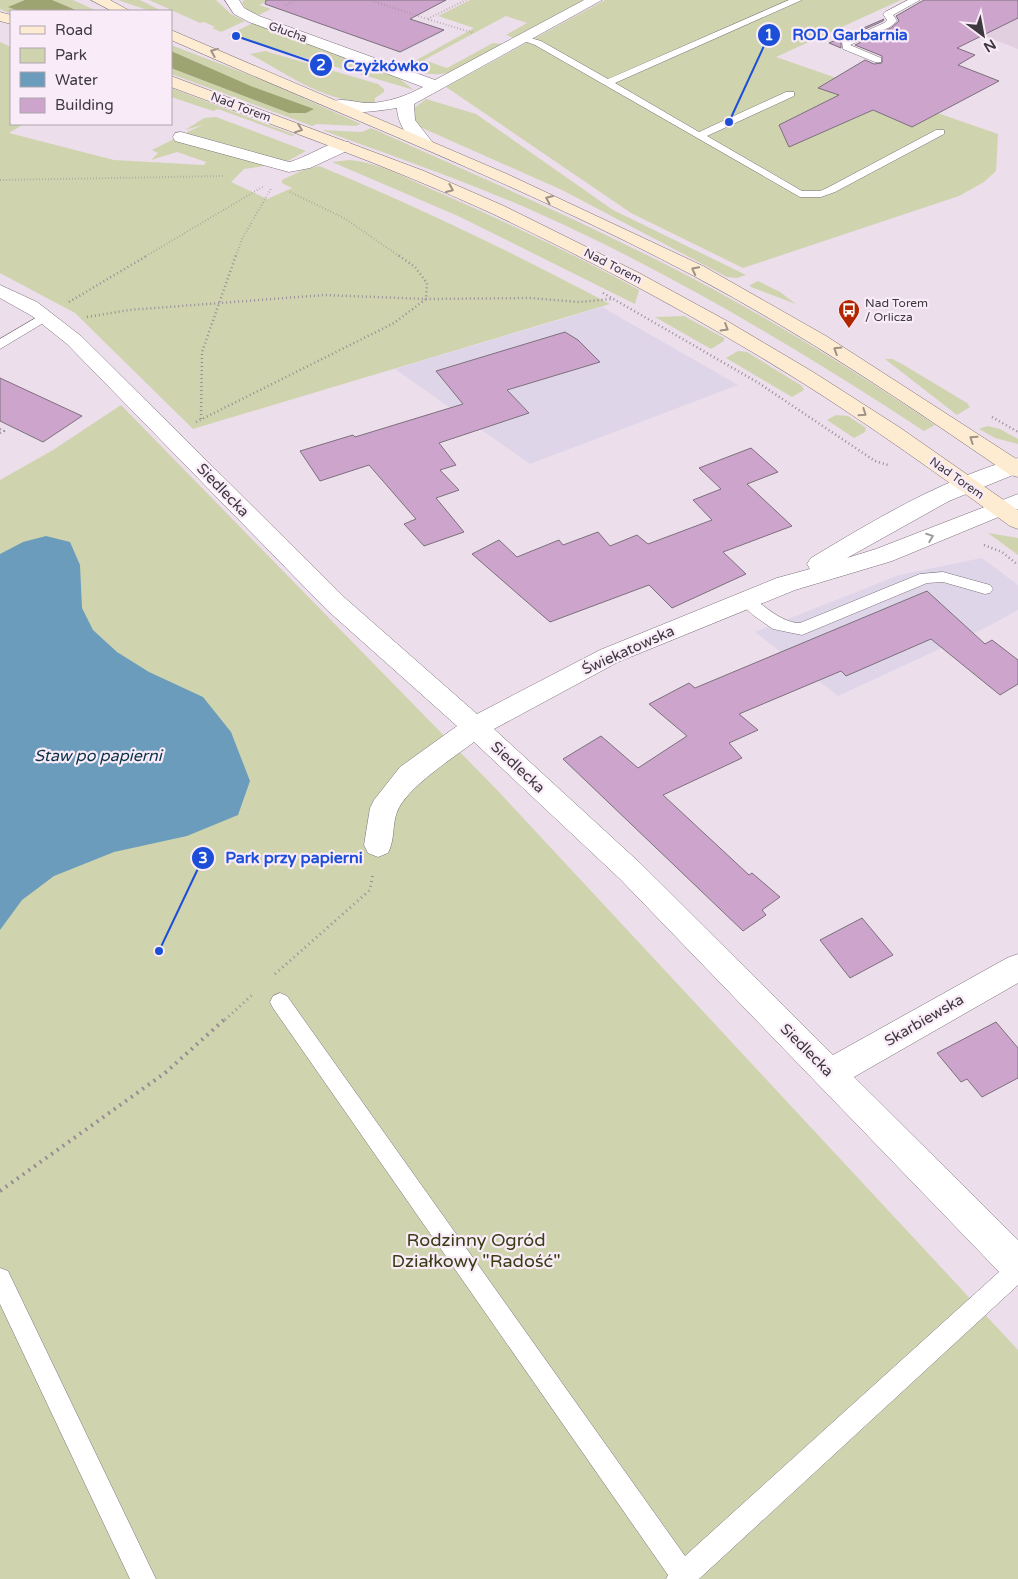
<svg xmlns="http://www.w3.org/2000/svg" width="1018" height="1579" viewBox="0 0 1018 1579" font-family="'Varela Round',sans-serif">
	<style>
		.commercial { fill: #dfd5e9 }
		.built { fill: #e1cfe0 }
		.green { fill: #cfd4af }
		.forest { fill: #9ea471 }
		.water { fill: #6b9cbb }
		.building { fill: #cda5cc; stroke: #7c707c }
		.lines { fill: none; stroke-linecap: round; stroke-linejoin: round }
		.lane-casing { stroke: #7c707b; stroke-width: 1 }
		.street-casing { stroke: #7c707b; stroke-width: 1 }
		.secondary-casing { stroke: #7c707b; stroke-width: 1 }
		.path-far3 { stroke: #978d96; stroke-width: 2; stroke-dasharray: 0.5 2.5; stroke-linecap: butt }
		.path-far2 { stroke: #978d96; stroke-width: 2.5; stroke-dasharray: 1 3; stroke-linecap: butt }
		.path-far1 { stroke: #978d96; stroke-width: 3; stroke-dasharray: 1 4; stroke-linecap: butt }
		.path { stroke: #978d96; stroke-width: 4; stroke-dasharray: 2 5; stroke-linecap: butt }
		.lane { fill: #fff; fill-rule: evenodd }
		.street { fill: #fff; fill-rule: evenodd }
		.secondary { fill: #feecd2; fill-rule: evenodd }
		.oneway { stroke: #9e9288 }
		.oneway2 { stroke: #9e9c9e }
		.labels { text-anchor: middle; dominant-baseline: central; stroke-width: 4.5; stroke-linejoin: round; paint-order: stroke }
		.far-street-label { font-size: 12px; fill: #3e393e; stroke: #f9ecf8 }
		.far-poi-label { font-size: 12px; fill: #3e393e; stroke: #f9ecf8; text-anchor: start }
		.street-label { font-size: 15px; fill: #3e393e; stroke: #f9ecf8 }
		.water-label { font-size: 16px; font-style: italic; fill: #083249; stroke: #f9ecf8 }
		.near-park-label { font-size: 18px; fill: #393c14; stroke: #f9ecf8 }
		.leader { fill: none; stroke: #1d4ed8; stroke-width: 2 }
		.callout-dot { fill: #1d4ed8; stroke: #f9ecf8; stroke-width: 2 }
		.mark-label { font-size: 15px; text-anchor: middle; font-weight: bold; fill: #fff }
		.callout-label { font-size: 16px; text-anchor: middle; font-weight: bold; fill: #1d4ed8; stroke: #f9ecf8; stroke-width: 4.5; stroke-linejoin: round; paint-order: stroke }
	</style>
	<rect width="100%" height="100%" fill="#ecdeeb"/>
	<g class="commercial">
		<polygon points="602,307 738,385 530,464 395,369"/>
		<polygon points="982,558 1018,585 1018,610 987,627 838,696 755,632 899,575"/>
	</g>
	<polygon class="built" points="1018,4 1018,49 977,33"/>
	<g class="green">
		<polygon points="0,0 73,0 97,11 11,11 11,14 0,9"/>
		<polygon points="118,0 140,0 162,11 150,11"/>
		<polygon points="149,0 216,0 231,14 245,21 221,32 212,28 215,27 204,22 200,23"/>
		<polygon points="244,0 270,0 259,5 271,9 259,15 247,10 242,3"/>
		<path d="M470,0H587L516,39L506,35L527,23L506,16L424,60L447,68L493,43L503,44C464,66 450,85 404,67L474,28L438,16Z"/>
		<polygon points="605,0 901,0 776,57 998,134 996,171 984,182 959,196 743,268 631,213 446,87"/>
		<polygon points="253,23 389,73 400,79 414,90 228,35"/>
		<path d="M0,42L11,47V124H24L9,133L114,160L204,165L206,162L177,152L151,160L158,153L152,150L174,139L271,165L244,169L231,182L267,199L292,188L282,183V180L303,170L319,166C419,207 515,254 610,304L193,429L75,313L0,273Z"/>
		<polygon points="171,45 265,81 361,124 355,126 317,124 312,126 171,74"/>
		<path d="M265,51L378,84L384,89V92L375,98V103C330,105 288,75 250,54Z"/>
		<polygon points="171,88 295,135 292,136 218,109 213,111 171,97"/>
		<polygon points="426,99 476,114 613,210 746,275 737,278 727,277 562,190 420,127 414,122 413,109"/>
		<polygon points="216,117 306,151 284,163 186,135 187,132 203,125 185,130 204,118"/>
		<path d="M371,128C484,179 599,228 709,287C787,329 862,376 935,425L924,431C801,351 674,274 540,214C469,182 395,157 322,130L362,132Z"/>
		<path d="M349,160C379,162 410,180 438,192C506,222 574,254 639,290L635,304L458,216L332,162Z"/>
		<polygon points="758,281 780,292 796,304 751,287 750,285"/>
		<polygon points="684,316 724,338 724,341 711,349 655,317"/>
		<polygon points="738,351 747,352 802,386 804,390 792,397 726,358"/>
		<polygon points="885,359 892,359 902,364 967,403 970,407 957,415"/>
		<polygon points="121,405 499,792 1018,1350 1018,1579 0,1579 0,480 53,450"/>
		<polygon points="836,415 848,416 866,428 865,432 854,438 827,420"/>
		<polygon points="987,426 1000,429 1018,439 1018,444 995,438 979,429"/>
		<polygon points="988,533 1018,538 1018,555"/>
	</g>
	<g class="forest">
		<polygon points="25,0 52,0 78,11 19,11 8,7"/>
		<polygon points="171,51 253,87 314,109 306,113 289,113 171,68"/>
	</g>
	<polygon class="water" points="46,536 70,542 80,565 82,608 93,630 117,652 149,672 203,697 231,732 250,781 238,815 187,836 114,852 54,876 22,900 0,930 0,554 23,542"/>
	<g class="building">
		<polygon points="266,0 446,0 410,19 444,30 400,52 265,4"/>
		<polygon points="924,0 1018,0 1018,18 957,48 975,55 958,65 999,81 912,127 873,110 789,147 779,125 839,95 818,88 865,60 874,64 882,63 882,56 855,45 891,28 899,21 896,16"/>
		<polygon points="884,19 883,21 841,40 841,48 829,43"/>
		<polygon points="565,332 578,340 600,362 507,390 529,413 439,443 456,465 440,470 459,490 436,498 464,532 424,546 404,524 416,519 369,465 320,481 300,451 353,435 355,437 463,404 436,371"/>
		<polygon points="0,378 82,416 43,442 0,421"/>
		<polygon points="751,448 778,472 747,484 792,526 723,552 746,574 672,608 649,585 550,622 472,554 499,540 517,557 559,540 563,545 598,532 610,546 637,535 648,544 712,520 693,500 721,489 699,468"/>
		<polygon points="927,591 985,644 992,640 1018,660 1018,684 1000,695 931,639 846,676 841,671 739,714 758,730 729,743 742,758 663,795 749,875 752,873 780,897 762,910 766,915 743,931 563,759 601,736 638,768 687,736 649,704 689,683 695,688"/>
		<polygon points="862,918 893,955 850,978 820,940"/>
		<polygon points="996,1022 1018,1048 1018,1078 982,1097 967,1079 961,1082 937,1053"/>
	</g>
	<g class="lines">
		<g class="lane-casing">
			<g id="lane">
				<polygon points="789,0 802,0 615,83 699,132 786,92 794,92 794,96 707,136 802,191 820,191 827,188 936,130 944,130 944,134 835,192 821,197 800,197 535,45 519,39 524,36 541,41 608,79"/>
				<polygon points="908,0 920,0 893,15 897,21 890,27 850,45 881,58 881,62 875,62 843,49 842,42 884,23 887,20 883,14 885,12"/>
				<polygon points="46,312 52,316 50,319 0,349 0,339"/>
				<path d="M943,572L990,585L993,589L990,593L985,594L943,582L927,583L802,635L773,629L753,615L737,600L740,596C755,592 775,623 800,623L920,574Z"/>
				<polygon points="280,993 287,996 685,1556 1010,1262 1018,1259 1018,1285 699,1579 666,1579 668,1575 273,1008 270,1002 273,996"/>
				<polygon points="0,1268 8,1271 156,1579 130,1579 0,1304"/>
			</g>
		</g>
		<g class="street-casing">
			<g id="street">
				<path d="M225,0H239L244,8L259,16L435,80L584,0H602L414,104L415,120L433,143L431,147C413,151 397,124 397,108C383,110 338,118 329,105C336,95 356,103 367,103C387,103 406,96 423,87L249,22L234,14Z"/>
				<path d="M181,132L289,162C307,158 333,138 349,142L351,146L349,150L310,168L289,172L175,141L173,137L175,133Z"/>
				<path d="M0,285L37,302L81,336L345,598L477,714L600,650L777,578L810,569L807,564L811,558C876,519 944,478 1018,458V473L949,501L847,558L876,549L1018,494V509L892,561L795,590L618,662L494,729L640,863L833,1055L1007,958L1018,954V983L854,1077L1018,1240V1283L1005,1278L620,879L474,742C453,758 406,788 397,812C392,825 395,840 388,853L378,857L368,853L364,845L370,808L374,800L400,767L457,726L327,610L67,344L32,316L0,298Z"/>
			</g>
		</g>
		<g class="secondary-casing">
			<g id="secondary">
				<polygon points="91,0 110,0 130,11 112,11"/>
				<polygon points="0,12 11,15 11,24 0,21"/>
				<path d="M171,30L507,174L703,266L826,336L1018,460V477L1010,475C907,404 803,334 692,275C524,186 345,117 171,40Z"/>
				<path d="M171,76L424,171L504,206L639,273L727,321L813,372L899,427L1018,510V529L1010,526C940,476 870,425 798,380C699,318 596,263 491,213C387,165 278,127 171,87Z"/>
			</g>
		</g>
		<g class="path-far3">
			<polyline points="370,0 427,19"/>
			<polyline points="466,0 427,19 474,33"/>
			<polyline points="286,5 296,0"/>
			<polyline points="0,180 224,176"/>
			<polyline points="290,192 344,218 399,256"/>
			<polyline points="146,256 264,186"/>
			<polyline points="236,256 242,239 272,187"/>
		</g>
		<g class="path-far2">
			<polyline points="603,293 757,382 875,461 888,465"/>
			<polyline points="69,302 148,255"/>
			<polyline points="87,317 129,310 324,295 426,299 530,298 579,302 612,299"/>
			<polyline points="992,417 1018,432"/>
			<polyline points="201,419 202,352 236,255"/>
			<polyline points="196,422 394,323 426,299 427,283 415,267 398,255"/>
			<polyline points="0,429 4,431 0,433"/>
			<polyline points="984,545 1002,552 1018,565"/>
		</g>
		<g class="path-far1">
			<polyline points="275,974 370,890 373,873"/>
			<polyline points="225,1020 252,995"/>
		</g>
		<polyline class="path" points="0,1191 165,1073 226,1018"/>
		<use href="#lane" class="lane"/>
		<use href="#street" class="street"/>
		<use href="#secondary" class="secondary"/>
	</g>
	<defs><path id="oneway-chevron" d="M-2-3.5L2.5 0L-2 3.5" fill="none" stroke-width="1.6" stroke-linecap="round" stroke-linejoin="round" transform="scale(1.25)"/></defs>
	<g class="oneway">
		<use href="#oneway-chevron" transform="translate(214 52) rotate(-158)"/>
		<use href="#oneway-chevron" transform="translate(299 129) rotate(21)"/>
		<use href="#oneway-chevron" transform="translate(450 189) rotate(23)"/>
		<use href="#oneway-chevron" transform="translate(549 199) rotate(-156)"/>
		<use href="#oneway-chevron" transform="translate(695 270) rotate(-153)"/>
		<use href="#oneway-chevron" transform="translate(725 328) rotate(31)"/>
		<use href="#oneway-chevron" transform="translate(837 350) rotate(-148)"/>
		<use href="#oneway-chevron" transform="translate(863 413) rotate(34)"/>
		<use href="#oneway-chevron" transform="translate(973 439) rotate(-146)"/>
	</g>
	<use class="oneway2" href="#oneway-chevron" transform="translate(930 537) rotate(-21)"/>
	<defs>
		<g id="bus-pin" transform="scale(1.125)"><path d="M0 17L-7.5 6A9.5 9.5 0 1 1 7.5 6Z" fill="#b12600" stroke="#f9ecf8"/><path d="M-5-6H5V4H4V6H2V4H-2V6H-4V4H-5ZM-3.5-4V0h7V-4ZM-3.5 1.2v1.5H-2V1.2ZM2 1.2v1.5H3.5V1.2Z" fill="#fff"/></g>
	</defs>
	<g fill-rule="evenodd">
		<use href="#bus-pin" x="849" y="310"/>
	</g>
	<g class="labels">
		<g class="far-street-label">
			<text transform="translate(288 32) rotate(20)">Głucha</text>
			<text transform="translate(241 107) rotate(21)">Nad Torem</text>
			<text transform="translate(613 266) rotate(27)">Nad Torem</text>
			<text transform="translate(957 478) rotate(35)">Nad Torem</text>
		</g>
		<g class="far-poi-label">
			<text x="865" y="303">Nad Torem<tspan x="865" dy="14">/ Orlicza</tspan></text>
		</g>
		<g class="street-label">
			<text transform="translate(223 490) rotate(46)">Siedlecka</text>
			<text transform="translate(628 650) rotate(-24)">Świekatowska</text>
			<text transform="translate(518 767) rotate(43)">Siedlecka</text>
			<text transform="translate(924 1020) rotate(-30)">Skarbiewska</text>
			<text transform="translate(807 1050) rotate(45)">Siedlecka</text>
		</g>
		<g class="water-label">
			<text x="98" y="756">Staw po papierni</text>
		</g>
		<g class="near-park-label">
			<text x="476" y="1240">Rodzinny Ogród<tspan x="476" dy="21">Działkowy "Radość"</tspan></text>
		</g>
	</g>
	<path class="leader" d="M729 122L769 35M236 36L321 65M159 951L203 858"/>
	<g class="callout-dot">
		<circle cx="729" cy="122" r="5"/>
		<circle cx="236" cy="36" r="5"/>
		<circle cx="159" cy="951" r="5"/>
		<circle cx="769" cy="35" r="12"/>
		<circle cx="321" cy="65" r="12"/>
		<circle cx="203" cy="858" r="12"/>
	</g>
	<g class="mark-label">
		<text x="769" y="40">1</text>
		<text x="321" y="70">2</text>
		<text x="203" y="863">3</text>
	</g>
	<g class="callout-label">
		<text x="850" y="40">ROD Garbarnia</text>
		<text x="386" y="71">Czyżkówko</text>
		<text x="294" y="863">Park przy papierni</text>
	</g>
	<rect x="10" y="10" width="162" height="115" fill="#f9ecf8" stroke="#aea4ae"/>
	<rect x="20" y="26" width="25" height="8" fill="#feecd2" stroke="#aea4ae"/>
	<text x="55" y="35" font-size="15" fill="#3e393e">Road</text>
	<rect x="20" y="48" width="25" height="15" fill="#cfd4af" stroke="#aea4ae"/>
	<text x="55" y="60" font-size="15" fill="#3e393e">Park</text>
	<rect x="20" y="72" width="25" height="15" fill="#6b9cbb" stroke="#aea4ae"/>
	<text x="55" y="85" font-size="15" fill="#3e393e">Water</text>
	<rect x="20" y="98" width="25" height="15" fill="#cda5cc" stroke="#aea4ae"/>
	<text x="55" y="110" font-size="15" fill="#3e393e">Building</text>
	<g transform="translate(983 35) rotate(148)" stroke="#f9ecf8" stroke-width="4" paint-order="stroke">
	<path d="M0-4L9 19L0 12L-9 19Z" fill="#3e393e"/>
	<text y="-8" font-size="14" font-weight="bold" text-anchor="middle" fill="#3e393e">N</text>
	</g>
</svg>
